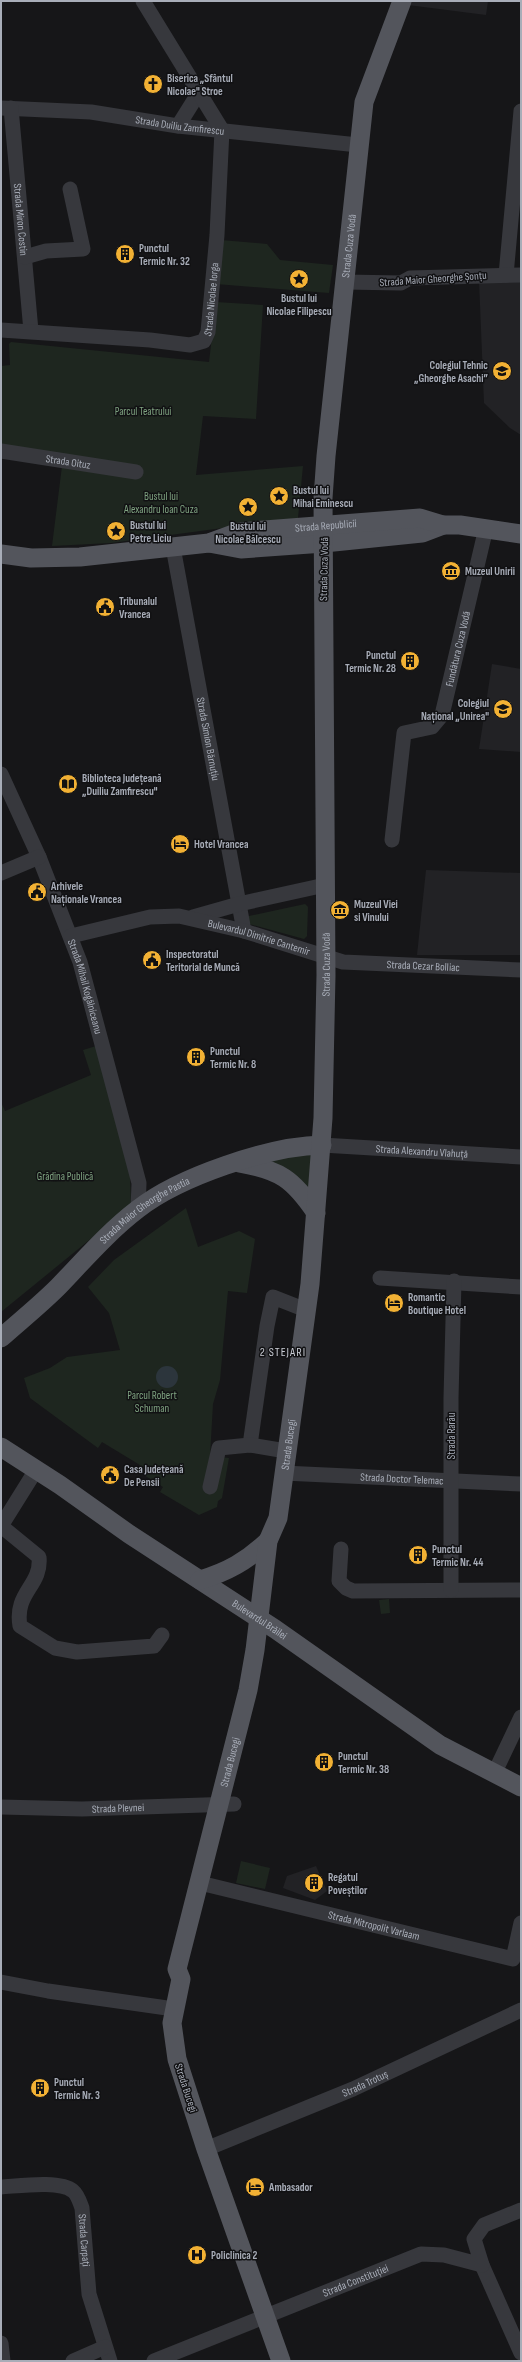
<svg xmlns="http://www.w3.org/2000/svg" width="522" height="2362" viewBox="0 0 522 2362" font-family="'Sofia Sans Condensed',sans-serif">
	<style>
		.built { fill: #222225 }
		.green { fill: #1e261f }
		.water { fill: #2c353c }
		.lines { fill: none; stroke-linecap: round; stroke-linejoin: round }
		.minor { stroke: #37383d; stroke-width: 15 }
		.major { stroke: #53555c; stroke-width: 19 }
		.labels { text-anchor: middle; dominant-baseline: central; stroke-width: 3; stroke-linejoin: round; paint-order: stroke }
		.poi-label { font-size: 11px; font-weight: bold; fill: #a8adb8; stroke: #111113; text-anchor: start }
		.street-label { font-size: 11px; fill: #a8adb8; stroke: #111113 }
		.park-label { font-size: 11px; fill: #7fa381; stroke: #111113 }
		.neighbourhood-label { font-size: 12px; letter-spacing: 1px; fill: #c9ccd4; stroke: #111113 }
	</style>
	<rect width="100%" height="100%" fill="#161618"/>
	<g class="built">
		<polygon points="410,1 488,1 486,15 408,5"/>
		<polygon points="479,280 521,281 521,435 510,428 484,403"/>
		<polygon points="492,664 521,669 521,752 479,749"/>
		<polygon points="426,870 521,873 521,955 417,955"/>
		<polygon points="316,1866 327,1891 315,1900 283,1888 287,1876"/>
	</g>
	<g class="green">
		<polygon points="221,240 267,244 280,260 333,265 329,293 216,284"/>
		<polygon points="216,302 263,305 256,419 203,416 196,475 303,466 298,518 111,543 52,546 62,466 142,474 142,467 1,445 1,366 10,365 9,344 11,342 209,362"/>
		<polygon points="305,904 308,907 307,936 304,939 249,924 249,916"/>
		<polygon points="96,1046 130,1172 131,1206 1,1312 1,1102 5,1111 91,1075 83,1050"/>
		<polygon points="322,1145 316,1213 265,1167 268,1151"/>
		<polygon points="186,1208 198,1247 239,1231 255,1239 247,1293 228,1291 220,1380 213,1404 210,1456 229,1458 222,1498 218,1501 217,1507 199,1515 160,1492 163,1487 136,1470 140,1465 102,1442 98,1448 30,1398 24,1378 50,1368 67,1357 120,1350 109,1313 88,1287 114,1260"/>
		<polygon points="389,1599 390,1613 381,1614 379,1600"/>
		<polygon points="241,1861 270,1868 265,1889 236,1883"/>
	</g>
	<circle class="water" cx="167" cy="1377" r="11"/>
	<g class="lines">
		<g class="minor">
			<path id="s1" d="M1,108L91,112L178,126L358,145"/>
			<path id="s2" d="M11,108L31,331"/>
			<polyline points="178,126 198,94"/>
			<polyline points="25,257 46,251 83,249 70,189"/>
			<polyline points="506,275 521,111"/>
			<polyline points="345,282 401,283 410,278 521,275"/>
			<path id="s3" d="M1,330L150,340L190,345L204,341L208,332L217,235L222,130L143,1"/>
			<path id="s4" d="M1,451L136,472"/>
			<path id="s5" d="M173,547L244,931"/>
			<path id="s6" d="M1,774L39,857L80,962L139,1183L138,1209"/>
			<path id="s7" d="M392,840L404,733L432,727L442,715L486,528"/>
			<polyline points="1,873 39,857"/>
			<polyline points="193,917 239,904 325,885"/>
			<path id="s8" d="M71,936L150,917L179,916L244,931L343,962L521,970"/>
			<path id="s9" d="M322,1145L521,1157"/>
			<polyline points="380,1278 521,1287"/>
			<polyline points="250,1445 267,1326 273,1297 306,1310"/>
			<path d="M36,1470L1,1526L39,1557C42,1586 14,1592 20,1626L55,1648L77,1652L154,1646L162,1635"/>
			<path id="s10" d="M283,1473L521,1484"/>
			<polyline points="210,1487 219,1448 250,1445 286,1451"/>
			<polyline points="341,1549 339,1581 346,1588 353,1591 521,1590"/>
			<polyline points="451,1590 451,1398 454,1281"/>
			<polyline points="494,1774 521,1717"/>
			<path id="s11" d="M1,1807L82,1809L234,1804"/>
			<path id="s12" d="M200,1883L513,1959L521,1923"/>
			<polyline points="1,1982 48,1991 174,2009"/>
			<path id="s13" d="M206,2149L353,2089L521,2010"/>
			<path id="s14" d="M1,2187C19,2186 60,2180 73,2191C78,2195 80,2203 82,2208L89,2294L110,2361"/>
			<polyline points="482,2265 521,2353"/>
			<polyline points="1,2343 3,2361"/>
			<polyline points="73,2361 105,2347"/>
			<path id="s15" d="M154,2361L421,2254L444,2255L482,2265L474,2239L484,2225L521,2210"/>
		</g>
		<g class="major">
			<polyline points="209,543 241,549 324,543 422,533 443,525"/>
			<path id="s16" d="M1,554L31,558L80,557L209,543L239,532L420,518L443,525H460L521,534"/>
			<path d="M239,1163C280,1170 293,1179 316,1213"/>
			<path id="s17" d="M1,1338C20,1321 40,1305 58,1287C83,1261 109,1231 138,1209C179,1177 269,1146 322,1145"/>
			<path id="s18" d="M1,1447L60,1485L129,1534L275,1629L440,1745L521,1787"/>
			<path d="M200,1580C227,1572 247,1561 268,1541"/>
			<path id="s19" d="M281,2361L206,2149L177,2059L172,2023L181,1979L177,1969L248,1690L255,1650L268,1541L278,1518L310,1284L323,1118L326,975L323,498L326,456L364,102L402,1"/>
		</g>
	</g>
	<defs>
		<g id="church-disc" transform="scale(1)"><circle r="9.5" fill="#f2b134" stroke="#111113"/><path d="M-1.2-6h2.4v3.5h3.3v2.4h-3.3V6h-2.4V-.1h-3.3v-2.4h3.3Z" fill="#111"/></g>
		<g id="building-disc" transform="scale(1)"><circle r="9.5" fill="#f2b134" stroke="#111113"/><path d="M-4-6H4V6H1V3H-1V6H-4ZM-2.5-4.3h1.7v1.8h-1.7ZM.8-4.3h1.7v1.8H.8ZM-2.5-1h1.7V.8h-1.7ZM.8-1h1.7V.8H.8Z" fill="#111"/></g>
		<g id="sight-disc" transform="scale(1)"><circle r="9.5" fill="#f2b134" stroke="#111113"/><path d="M0-6L1.8-2.2L6-1.7L2.9 1.2L3.7 5.4L0 3.3L-3.7 5.4L-2.9 1.2L-6-1.7L-1.8-2.2Z" fill="#111"/></g>
		<g id="school-disc" transform="scale(1)"><circle r="9.5" fill="#f2b134" stroke="#111113"/><path d="M0-5L7-2L0 1L-7-2ZM-4 1L0 2.5L4 1V4Q0 6-4 4Z" fill="#111"/></g>
		<g id="museum-disc" transform="scale(1)"><circle r="9.5" fill="#f2b134" stroke="#111113"/><path d="M0-6L6-3V-2H-6V-3ZM-5-1h2V3h-2ZM-1-1h2V3h-2ZM3-1h2V3H3ZM-6 4H6V6H-6Z" fill="#111"/></g>
		<g id="civic-disc" transform="scale(1)"><circle r="9.5" fill="#f2b134" stroke="#111113"/><path d="M-.6-6.5H3V-4.5H.6V-3L4-1V1h2V6H-6V1h2V-1L-.6-3ZM-1.2 2.5V6h2.4V2.5Z" fill="#111"/></g>
		<g id="university-disc" transform="scale(1)"><circle r="9.5" fill="#f2b134" stroke="#111113"/><path d="M0-5L7-2L0 1L-7-2ZM-4 1L0 2.5L4 1V4Q0 6-4 4Z" fill="#111"/></g>
		<g id="library-disc" transform="scale(1)"><circle r="9.5" fill="#f2b134" stroke="#111113"/><path d="M-6-4Q-3-5.5-.7-3.5V5Q-3 3-6 4ZM6-4Q3-5.5 .7-3.5V5Q3 3 6 4Z" fill="#111"/></g>
		<g id="hotel-disc" transform="scale(1)"><circle r="9.5" fill="#f2b134" stroke="#111113"/><path d="M-6-4.5h1.5V1H6V5H4.5V3h-9V5H-6ZM-4 0a1.8 1.8 0 1 1 3.6 0ZM.5 0V-2.5h3Q6-2.5 6 0Z" fill="#111"/></g>
		<g id="hospital-disc" transform="scale(1)"><circle r="9.5" fill="#f2b134" stroke="#111113"/><path d="M-5-5h3v3.5h4V-5h3V5h-3V1.5h-4V5h-3Z" fill="#111"/></g>
	</defs>
	<g fill-rule="evenodd">
		<use href="#church-disc" x="153" y="84"/>
		<use href="#building-disc" x="125" y="254"/>
		<use href="#sight-disc" x="299" y="279"/>
		<use href="#school-disc" x="502" y="371"/>
		<use href="#sight-disc" x="279" y="496"/>
		<use href="#sight-disc" x="248" y="507"/>
		<use href="#sight-disc" x="116" y="531"/>
		<use href="#museum-disc" x="451" y="571"/>
		<use href="#civic-disc" x="105" y="607"/>
		<use href="#building-disc" x="410" y="661"/>
		<use href="#university-disc" x="503" y="709"/>
		<use href="#library-disc" x="68" y="784"/>
		<use href="#hotel-disc" x="180" y="844"/>
		<use href="#civic-disc" x="37" y="892"/>
		<use href="#museum-disc" x="340" y="910"/>
		<use href="#civic-disc" x="152" y="960"/>
		<use href="#building-disc" x="196" y="1057"/>
		<use href="#hotel-disc" x="394" y="1303"/>
		<use href="#civic-disc" x="110" y="1475"/>
		<use href="#building-disc" x="418" y="1555"/>
		<use href="#building-disc" x="324" y="1762"/>
		<use href="#building-disc" x="314" y="1883"/>
		<use href="#building-disc" x="40" y="2088"/>
		<use href="#hotel-disc" x="255" y="2187"/>
		<use href="#hospital-disc" x="197" y="2255"/>
	</g>
	<g class="labels">
		<g class="poi-label">
			<text x="167" y="78">Biserica „Sfântul<tspan x="167" dy="13">Nicolae" Stroe</tspan></text>
			<text x="139" y="248">Punctul<tspan x="139" dy="13">Termic Nr. 32</tspan></text>
			<text x="299" y="298" text-anchor="middle">Bustul lui<tspan x="299" dy="13">Nicolae Filipescu</tspan></text>
			<text x="488" y="365" text-anchor="end">Colegiul Tehnic<tspan x="488" dy="13">„Gheorghe Asachi”</tspan></text>
			<text x="293" y="490">Bustul lui<tspan x="293" dy="13">Mihai Eminescu</tspan></text>
			<text x="130" y="525">Bustul lui<tspan x="130" dy="13">Petre Liciu</tspan></text>
			<text x="248" y="526" text-anchor="middle">Bustul lui<tspan x="248" dy="13">Nicolae Bălcescu</tspan></text>
			<text x="465" y="571">Muzeul Unirii</text>
			<text x="119" y="601">Tribunalul<tspan x="119" dy="13">Vrancea</tspan></text>
			<text x="396" y="655" text-anchor="end">Punctul<tspan x="396" dy="13">Termic Nr. 28</tspan></text>
			<text x="489" y="703" text-anchor="end">Colegiul<tspan x="489" dy="13">Național „Unirea"</tspan></text>
			<text x="82" y="778">Biblioteca Județeană<tspan x="82" dy="13">„Duiliu Zamfirescu"</tspan></text>
			<text x="194" y="844">Hotel Vrancea</text>
			<text x="51" y="886">Arhivele<tspan x="51" dy="13">Naționale Vrancea</tspan></text>
			<text x="354" y="904">Muzeul Viei<tspan x="354" dy="13">si Vinului</tspan></text>
			<text x="166" y="954">Inspectoratul<tspan x="166" dy="13">Teritorial de Muncă</tspan></text>
			<text x="210" y="1051">Punctul<tspan x="210" dy="13">Termic Nr. 8</tspan></text>
			<text x="408" y="1297">Romantic<tspan x="408" dy="13">Boutique Hotel</tspan></text>
			<text x="124" y="1469">Casa Județeană<tspan x="124" dy="13">De Pensii</tspan></text>
			<text x="432" y="1549">Punctul<tspan x="432" dy="13">Termic Nr. 44</tspan></text>
			<text x="338" y="1756">Punctul<tspan x="338" dy="13">Termic Nr. 38</tspan></text>
			<text x="328" y="1877">Regatul<tspan x="328" dy="13">Poveștilor</tspan></text>
			<text x="54" y="2082">Punctul<tspan x="54" dy="13">Termic Nr. 3</tspan></text>
			<text x="269" y="2187">Ambasador</text>
			<text x="211" y="2255">Policlinica 2</text>
		</g>
		<g class="street-label">
			<text stroke="none"><textPath href="#s1" startOffset="180">Strada Duiliu Zamfirescu</textPath></text>
			<text stroke="none"><textPath href="#s2" startOffset="112">Strada Miron Costin</textPath></text>
			<text stroke="none"><textPath href="#s19" startOffset="2151">Strada Cuza Vodă</textPath></text>
			<text transform="translate(433 279) rotate(-4)">Strada Maior Gheorghe Șonțu</text>
			<text stroke="none"><textPath href="#s3" startOffset="247">Strada Nicolae Iorga</textPath></text>
			<text stroke="none"><textPath href="#s4" startOffset="68">Strada Oituz</textPath></text>
			<text stroke="none"><textPath href="#s16" startOffset="328">Strada Republicii</textPath></text>
			<text transform="translate(324 569) rotate(-89)">Strada Cuza Vodă</text>
			<text stroke="none"><textPath href="#s7" startOffset="220">Fundătura Cuza Vodă</textPath></text>
			<text stroke="none"><textPath href="#s5" startOffset="195">Strada Simion Bărnuțiu</textPath></text>
			<text stroke="none"><textPath href="#s8" startOffset="193">Bulevardul Dimitrie Cantemir</textPath></text>
			<text stroke="none"><textPath href="#s19" startOffset="1431">Strada Cuza Vodă</textPath></text>
			<text stroke="none"><textPath href="#s8" startOffset="361">Strada Cezar Bolliac</textPath></text>
			<text stroke="none"><textPath href="#s6" startOffset="229">Strada Mihail Kogălniceanu</textPath></text>
			<text stroke="none"><textPath href="#s9" startOffset="100">Strada Alexandru Vlahuță</textPath></text>
			<text stroke="none"><textPath href="#s17" startOffset="193">Strada Maior Gheorghe Pastia</textPath></text>
			<text transform="translate(451 1436) rotate(-90)">Strada Rarău</text>
			<text stroke="none"><textPath href="#s19" startOffset="949">Strada Bucegi</textPath></text>
			<text stroke="none"><textPath href="#s10" startOffset="119">Strada Doctor Telemac</textPath></text>
			<text stroke="none"><textPath href="#s18" startOffset="311">Bulevardul Brăilei</textPath></text>
			<text stroke="none"><textPath href="#s19" startOffset="625">Strada Bucegi</textPath></text>
			<text stroke="none"><textPath href="#s11" startOffset="117">Strada Plevnei</textPath></text>
			<text stroke="none"><textPath href="#s12" startOffset="179">Strada Mitropolit Varlaam</textPath></text>
			<text stroke="none"><textPath href="#s13" startOffset="172">Strada Trotuș</textPath></text>
			<text transform="translate(186 2088) rotate(72)">Strada Bucegi</text>
			<text stroke="none"><textPath href="#s14" startOffset="125">Strada Carpați</textPath></text>
			<text stroke="none"><textPath href="#s15" startOffset="217">Strada Constituției</textPath></text>
		</g>
		<g class="park-label">
			<text x="143" y="411">Parcul Teatrului</text>
			<text x="161" y="496">Bustul lui<tspan x="161" dy="13">Alexandru Ioan Cuza</tspan></text>
			<text x="65" y="1176">Grădina Publică</text>
			<text x="152" y="1395">Parcul Robert<tspan x="152" dy="13">Schuman</tspan></text>
		</g>
		<g class="neighbourhood-label">
			<text x="283" y="1352">2 STEJARI</text>
		</g>
	</g>
	<rect width="522" height="2362" fill="none" stroke="#a8adb8" stroke-width="4"/>
</svg>
